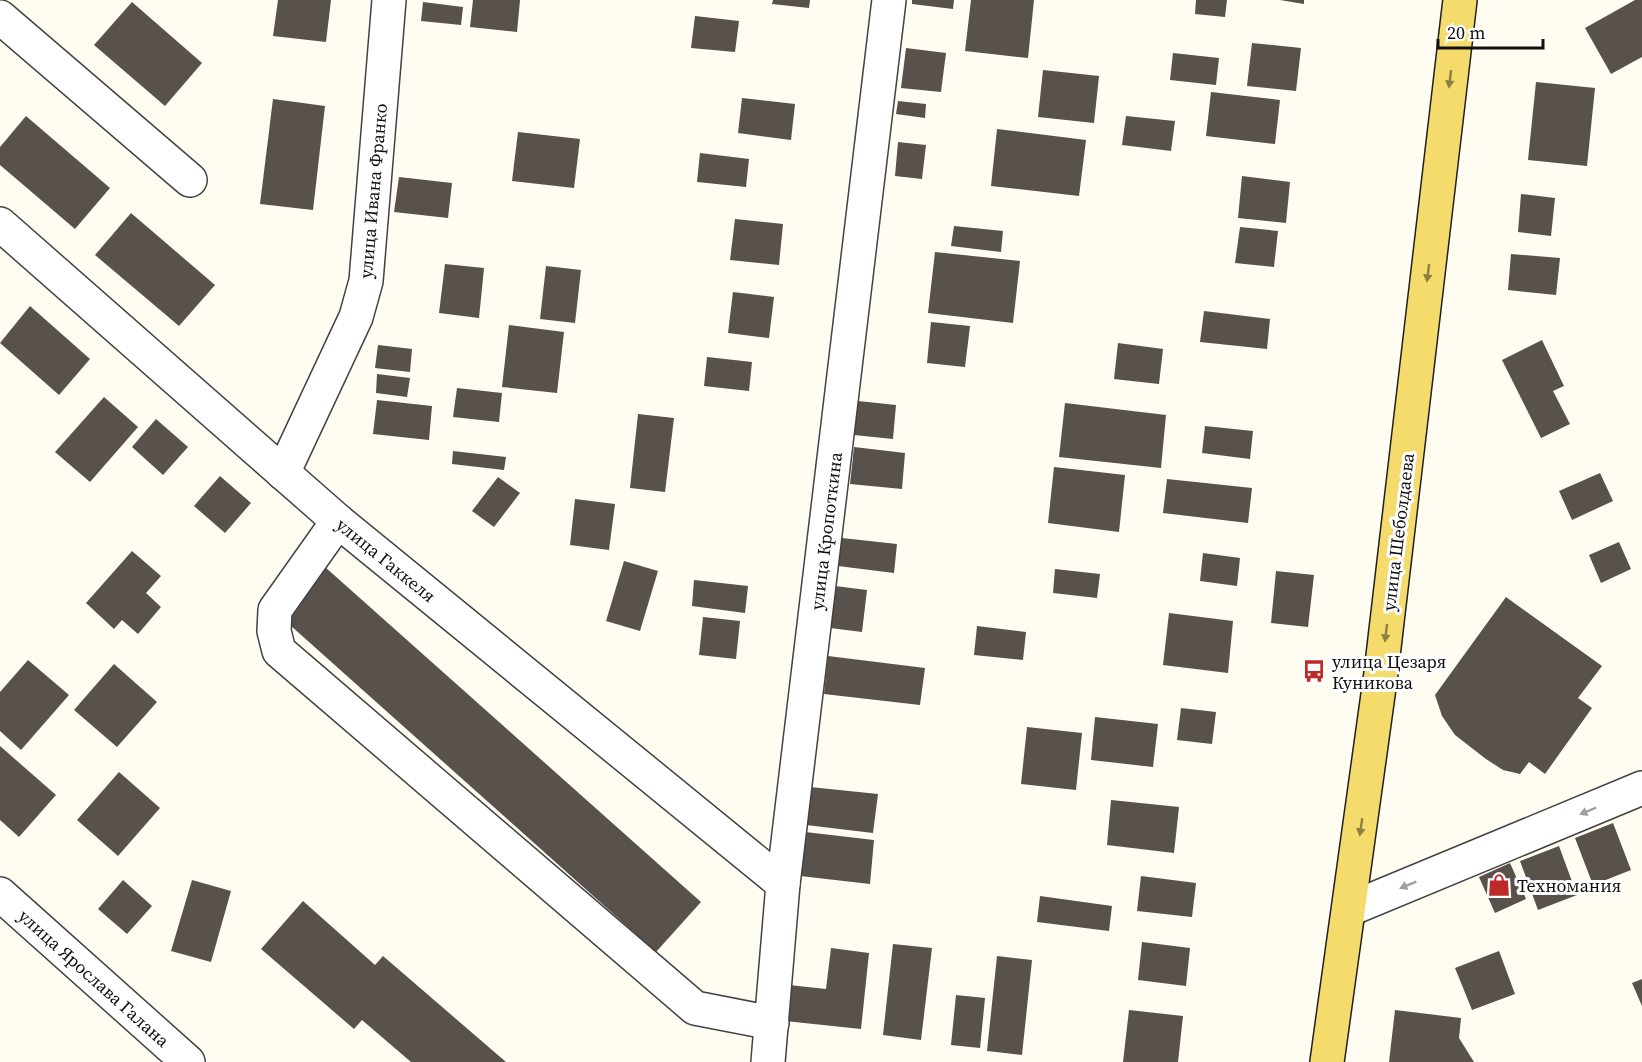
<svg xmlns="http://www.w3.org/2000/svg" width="1642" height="1062" viewBox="0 0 1642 1062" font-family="'Source Serif 4',serif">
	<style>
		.building { fill: #58514c }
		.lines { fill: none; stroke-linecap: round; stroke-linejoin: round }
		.minor-casing { stroke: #424242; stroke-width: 36 }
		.major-casing { stroke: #202020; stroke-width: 36 }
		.minor { stroke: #fff; stroke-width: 33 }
		.major { stroke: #f5da6c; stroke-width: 33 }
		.oneway { fill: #8e7f42 }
		.oneway2 { fill: #9f9f9f }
		.labels { text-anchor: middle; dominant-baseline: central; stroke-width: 6; stroke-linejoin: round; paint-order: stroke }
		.street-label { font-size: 18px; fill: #0f0f0f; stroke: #fff }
		.poi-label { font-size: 18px; fill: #0f0f0f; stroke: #fff; text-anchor: start }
	</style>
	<rect width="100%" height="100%" fill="#fffdf2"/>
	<g class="building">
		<polygon points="278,0 331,0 326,42 273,36"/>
		<polygon points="473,0 520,0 517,32 470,27"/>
		<polygon points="773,0 810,0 809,8 772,4"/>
		<polygon points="912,0 954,0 953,9 912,4"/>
		<polygon points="971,0 1034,0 1028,58 965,51"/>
		<polygon points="1196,0 1227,0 1225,17 1195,14"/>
		<polygon points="1280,0 1304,0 1304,4"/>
		<polygon points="1635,0 1642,0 1642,57 1611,74 1585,28"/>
		<polygon points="132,2 202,63 165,106 94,45"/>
		<polygon points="423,2 463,7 461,25 421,21"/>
		<polygon points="695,16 739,21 735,52 691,48"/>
		<polygon points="1252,43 1301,48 1296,91 1247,86"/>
		<polygon points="906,48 946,53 941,92 901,88"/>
		<polygon points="1173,53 1219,58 1216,85 1170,80"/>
		<polygon points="1043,70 1099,76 1094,123 1038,117"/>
		<polygon points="1536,82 1595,88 1587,166 1528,160"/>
		<polygon points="1211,92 1280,100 1275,144 1206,136"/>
		<polygon points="742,98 795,104 791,140 738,133"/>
		<polygon points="273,99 325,106 313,210 260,204"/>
		<polygon points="898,101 926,104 925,118 896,114"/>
		<polygon points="26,116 110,188 75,229 0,165 0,147"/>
		<polygon points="1126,116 1175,121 1171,151 1122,145"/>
		<polygon points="997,129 1086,140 1079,196 991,186"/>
		<polygon points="518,132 580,139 574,188 512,181"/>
		<polygon points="898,142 926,145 922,179 895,176"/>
		<polygon points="700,153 749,159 746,187 697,182"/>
		<polygon points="1242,176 1290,182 1286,223 1238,218"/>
		<polygon points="399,177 452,183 448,218 394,212"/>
		<polygon points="1521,194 1555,198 1551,236 1518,232"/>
		<polygon points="131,213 215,285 179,326 95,255"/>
		<polygon points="735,219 783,224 779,265 730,260"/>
		<polygon points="954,226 1003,231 1001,252 951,246"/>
		<polygon points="1240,227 1278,231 1274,267 1235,263"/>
		<polygon points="935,252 1020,261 1013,323 928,313"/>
		<polygon points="1511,254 1560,258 1556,295 1508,290"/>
		<polygon points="445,264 484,268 479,318 439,313"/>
		<polygon points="546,266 581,270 575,323 540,319"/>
		<polygon points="733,292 774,297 769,338 728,333"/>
		<polygon points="30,306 90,359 59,395 0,343"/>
		<polygon points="1204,311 1270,319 1267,349 1200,342"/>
		<polygon points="931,322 970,326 965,367 927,363"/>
		<polygon points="509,325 564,332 557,393 502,387"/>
		<polygon points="1542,340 1564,386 1553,391 1570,424 1541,438 1502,360"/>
		<polygon points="1118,343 1163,349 1159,384 1114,379"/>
		<polygon points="378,345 412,349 410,372 375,368"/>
		<polygon points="707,357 752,362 749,391 704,386"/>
		<polygon points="377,374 410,378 407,397 376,393"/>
		<polygon points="457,388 502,393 499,422 453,417"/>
		<polygon points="104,397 138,427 90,482 55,452"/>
		<polygon points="377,400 432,406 429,440 373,434"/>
		<polygon points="858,401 896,405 893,439 854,435"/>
		<polygon points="1065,403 1166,415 1161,468 1059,457"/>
		<polygon points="638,414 674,418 665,492 630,488"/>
		<polygon points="156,419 188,447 163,475 132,447"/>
		<polygon points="1205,426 1253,431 1250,459 1202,453"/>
		<polygon points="854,447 905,453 902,489 850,484"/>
		<polygon points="453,451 506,457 504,470 452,464"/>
		<polygon points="1054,467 1125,475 1119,532 1048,523"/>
		<polygon points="1600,473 1613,501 1572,520 1559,491"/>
		<polygon points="220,476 251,503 225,533 194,506"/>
		<polygon points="498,477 520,493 494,527 472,511"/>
		<polygon points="1167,479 1252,488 1248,523 1163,513"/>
		<polygon points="575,499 615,504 609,550 570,545"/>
		<polygon points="842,538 897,544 894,573 838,566"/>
		<polygon points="1619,542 1631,569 1601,583 1589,555"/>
		<polygon points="132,551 161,576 146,593 161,607 138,634 122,620 114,629 86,603"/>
		<polygon points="1203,553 1240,558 1237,586 1200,581"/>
		<polygon points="624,561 658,571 640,631 606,621"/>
		<polygon points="325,567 701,902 656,952 281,617"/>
		<polygon points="1055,569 1100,574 1097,598 1053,593"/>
		<polygon points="1276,571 1314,575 1308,627 1271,623"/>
		<polygon points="694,580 748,586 745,613 692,606"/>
		<polygon points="835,586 867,590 862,632 830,628"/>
		<polygon points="1506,597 1602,666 1578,698 1592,708 1545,774 1529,762 1520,774 1503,770 1486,759 1455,735 1442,716 1435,695"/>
		<polygon points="1169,613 1233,621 1228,673 1163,665"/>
		<polygon points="703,617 740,621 736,659 699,655"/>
		<polygon points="977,626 1026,632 1023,660 974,655"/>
		<polygon points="828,656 925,668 920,705 824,694"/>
		<polygon points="28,660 69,695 21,750 0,731 0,692"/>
		<polygon points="114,664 157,702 117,747 74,710"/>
		<polygon points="1181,708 1216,712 1212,744 1177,740"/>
		<polygon points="1095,717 1158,724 1153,767 1091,760"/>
		<polygon points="1027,727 1082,733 1076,790 1021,784"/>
		<polygon points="0,746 56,795 19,837 0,820"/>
		<polygon points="119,772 160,808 118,856 77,820"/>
		<polygon points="810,787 878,794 873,833 806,825"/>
		<polygon points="1111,800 1179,807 1174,853 1107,845"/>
		<polygon points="1613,823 1631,870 1593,885 1575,838"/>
		<polygon points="805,832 874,840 870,884 800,876"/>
		<polygon points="1559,846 1577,895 1538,910 1520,861"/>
		<polygon points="1510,863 1526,899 1495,913 1479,877"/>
		<polygon points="1141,876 1196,883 1192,917 1137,911"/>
		<polygon points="123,880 152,906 127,934 98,909"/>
		<polygon points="192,880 231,891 211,962 171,951"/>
		<polygon points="1040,896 1112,906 1109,931 1037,922"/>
		<polygon points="303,901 375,965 383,956 506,1062 411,1062 362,1020 354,1029 261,949"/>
		<polygon points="1142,942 1190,948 1186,986 1138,980"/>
		<polygon points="893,944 932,948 921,1040 883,1035"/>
		<polygon points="831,948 869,953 861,1029 785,1021 789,985 826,989"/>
		<polygon points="1499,951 1515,994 1472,1010 1455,968"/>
		<polygon points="997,956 1032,960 1022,1055 987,1051"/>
		<polygon points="1642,979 1642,1006 1632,983"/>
		<polygon points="956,995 985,998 980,1048 951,1045"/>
		<polygon points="1129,1010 1183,1016 1178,1062 1123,1062"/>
		<polygon points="1395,1010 1461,1018 1459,1038 1474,1062 1389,1062"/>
	</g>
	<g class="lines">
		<g class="minor-casing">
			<g id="minor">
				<polyline points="0,17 190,180"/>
				<polyline points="0,224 338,521 783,884"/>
				<polyline points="283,473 356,317 366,281 389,0"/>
				<polyline points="338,521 275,610 274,631 279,651 695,1008 772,1023"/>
				<polyline points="0,894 188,1062"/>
				<polyline points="1350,909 1642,788"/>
				<polyline points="768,1062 783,884 889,0"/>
			</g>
		</g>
		<g class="major-casing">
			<polyline id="major" points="1327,1062 1381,673 1460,0"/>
		</g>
		<use href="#minor" class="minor"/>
		<use href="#major" class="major"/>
	</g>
	<defs><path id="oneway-solid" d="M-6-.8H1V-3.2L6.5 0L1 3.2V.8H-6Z" transform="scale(1.5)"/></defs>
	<g class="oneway">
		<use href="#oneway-solid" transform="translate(1450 79) rotate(97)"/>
		<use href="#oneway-solid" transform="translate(1428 273) rotate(97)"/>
		<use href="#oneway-solid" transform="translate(1386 633) rotate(97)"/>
		<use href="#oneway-solid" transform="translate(1361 827) rotate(98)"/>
	</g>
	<g class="oneway2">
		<use href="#oneway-solid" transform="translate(1588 811) rotate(157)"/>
		<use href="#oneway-solid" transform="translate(1408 885) rotate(158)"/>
	</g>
	<defs>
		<g id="bus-bare" transform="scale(1.8)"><path d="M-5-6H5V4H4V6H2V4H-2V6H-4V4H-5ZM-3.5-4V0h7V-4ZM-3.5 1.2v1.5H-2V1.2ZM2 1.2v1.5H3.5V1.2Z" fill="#bd2a2a" stroke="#fff" stroke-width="2.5" paint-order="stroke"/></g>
		<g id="shop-bare" transform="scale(1.8)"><path d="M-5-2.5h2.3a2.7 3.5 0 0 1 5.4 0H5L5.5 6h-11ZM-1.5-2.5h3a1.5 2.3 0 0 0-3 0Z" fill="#bd2a2a" stroke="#fff" stroke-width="2.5" paint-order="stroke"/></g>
	</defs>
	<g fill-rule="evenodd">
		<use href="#bus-bare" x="1314" y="671"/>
		<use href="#shop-bare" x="1499" y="885"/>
	</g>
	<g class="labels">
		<g class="street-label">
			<text transform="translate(373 191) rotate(-85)">улица Ивана Франко</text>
			<text transform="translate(826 531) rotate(-83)">улица Кропоткина</text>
			<text transform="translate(1398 532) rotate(-83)">улица Шеболдаева</text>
			<text transform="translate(386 560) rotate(39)">улица Гаккеля</text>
			<text transform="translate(94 978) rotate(42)">улица Ярослава Галана</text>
		</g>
		<g class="poi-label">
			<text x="1332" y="661">улица Цезаря<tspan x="1332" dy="21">Куникова</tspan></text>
			<text x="1517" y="885">Техномания</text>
		</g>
	</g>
	<path d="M1438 39v9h105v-9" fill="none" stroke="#0f0f0f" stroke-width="3"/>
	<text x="1447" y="39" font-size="18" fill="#0f0f0f" stroke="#ffffff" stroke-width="4.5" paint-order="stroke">20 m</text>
</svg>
